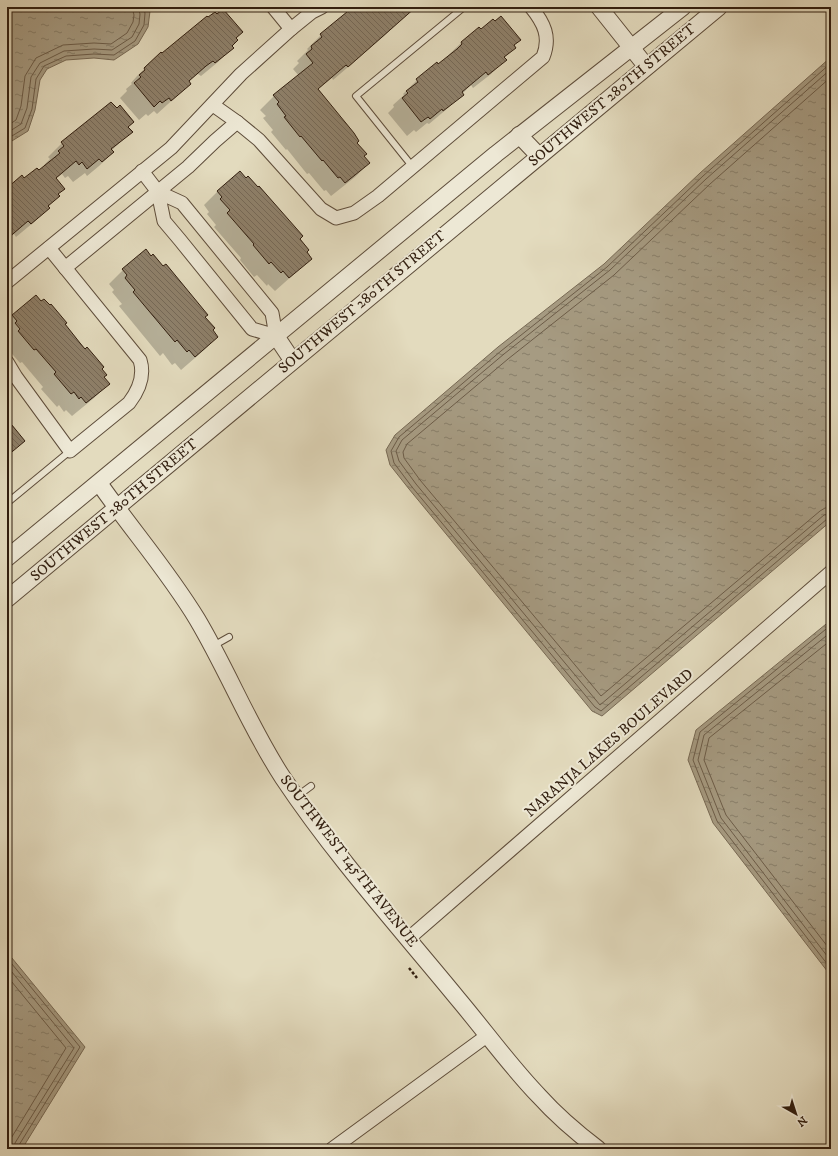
<svg xmlns="http://www.w3.org/2000/svg" width="838" height="1156" viewBox="0 0 838 1156" font-family="'IM FELL DW Pica',serif">
	<style>
		.water { fill: url(#water-ripples); stroke: #776954 }
		.shadow { fill: #0003 }
		.lines { fill: none; stroke-linecap: round; stroke-linejoin: round }
		.shore { stroke: #6c5c48; stroke-width: 1 }
		.building { fill: url(#building-back-hatch); stroke: #311e0f }
		.service-casing { stroke: #5e4d3b; stroke-width: 8 }
		.minor-casing { stroke: #5e4d3b; stroke-width: 15 }
		.tertiary-casing { stroke: #5e4d3b; stroke-width: 18 }
		.path { stroke: #311e0f; stroke-width: 2.5; stroke-dasharray: 3 2; stroke-linecap: butt }
		.service { stroke: #ede8d5; stroke-width: 6 }
		.minor { stroke: #ede8d5; stroke-width: 13 }
		.tertiary { stroke: #ede8d5; stroke-width: 16 }
		.labels { text-anchor: middle; dominant-baseline: central; stroke-width: 4; stroke-linejoin: round; paint-order: stroke }
		.street-label { font-size: 15px; fill: #311e0f; stroke: #ede8d5 }
	</style>
	<defs>
		<pattern id="water-ripples" width="26" height="14" patternUnits="userSpaceOnUse"><rect width="26" height="14" fill="#a69b82"/><path d="M2 4q2-2 4 0t4 0M15 11q2-2 4 0t4 0" fill="none" stroke="#887e69"/></pattern>
		<pattern id="building-back-hatch" width="6" height="6" patternUnits="userSpaceOnUse"><rect width="6" height="6" fill="#8e806a"/><path d="M-1 5l2 2M0 0l6 6M5-1l2 2" fill="none" stroke="#756856"/></pattern>
	</defs>
	<rect width="100%" height="100%" fill="#e3dbbe"/>
	<filter id="stains"><feTurbulence type="fractalNoise" baseFrequency=".005" numOctaves="4"/><feColorMatrix values="0 0 0 0 .2 0 0 0 0 .09 0 0 0 0 .02 0 0 0 .5 -.17"/></filter>
	<radialGradient id="worn" r=".72"><stop offset=".6" stop-color="#630" stop-opacity="0"/><stop offset="1" stop-color="#630" stop-opacity=".3"/></radialGradient>
	<g class="water">
		<polygon points="7,7 146,7 150,11 148,27 138,44 114,60 94,58 66,60 47,69 40,80 35,110 28,131 7,144"/>
		<polygon points="831,57 831,521 602,716 592,711 409,489 390,465 386,450 395,435 498,347 604,264 700,173"/>
		<polygon points="831,620 831,976 713,823 688,760 696,730"/>
		<polygon points="7,952 85,1047 22,1149 7,1149"/>
	</g>
	<g class="shadow">
		<polygon points="354,7 415,7 383,37 333,80 332,78 317,90 356,143 363,156 369,163 355,177 331,196 326,190 324,191 309,173 307,174 287,149 286,150 271,132 273,130 263,118 266,116 260,110 274,96 299,76 293,69 299,63 297,61 308,50 307,49 321,35"/>
		<polygon points="242,32 235,39 231,46 232,48 218,62 201,76 198,74 191,79 188,82 190,84 157,114 154,111 148,116 146,114 139,120 120,98 127,91 126,89 132,84 131,83 137,76 161,53 162,55"/>
		<polygon points="520,40 513,46 515,48 504,58 505,60 491,74 473,88 471,85 448,108 429,124 427,123 416,132 414,130 407,136 388,113 394,107 393,105 404,95 403,94 417,80 438,65 462,42"/>
		<polygon points="127,127 131,132 111,151 113,152 99,166 87,176 85,173 73,182 68,176 65,178 62,174 55,179 58,196 34,222 16,237 14,234 7,240 7,189 39,172 45,166 44,165 50,159 48,157 62,143"/>
		<polygon points="218,191 299,239 306,252 311,259 275,291 268,284 267,286 257,275 254,277 240,260 241,258 214,227 216,225 207,214 209,212 204,205"/>
		<polygon points="146,251 204,317 211,330 217,337 203,351 181,370 175,363 172,365 163,353 160,356 119,306 122,304 112,292 114,290 109,284 123,270"/>
		<polygon points="36,296 63,325 100,369 103,377 108,384 94,398 72,416 66,410 64,412 59,405 57,407 41,389 43,387 22,362 20,363 7,348 7,321"/>
	</g>
	<g class="lines">
		<g class="shore">
			<polyline points="831,63 703,176 607,267 501,351 399,437 391,451 394,463 412,487 595,707 601,711 827,519 831,518"/>
			<polyline points="831,69 706,179 610,270 504,354 402,440 396,451 399,461 416,484 600,705 824,515 831,513"/>
			<polyline points="831,77 710,184 614,275 508,359 407,444 403,452 404,458 420,480 601,696 820,511 825,508 831,507"/>
			<polyline points="7,126 16,120 21,106 25,76 36,58 63,45 94,43 111,44 127,33 133,22 134,15 132,7"/>
			<polyline points="7,133 21,124 27,108 31,77 40,63 64,51 94,49 112,50 132,37 139,24 140,14 138,7"/>
			<polyline points="7,139 25,128 32,109 36,79 44,66 66,56 94,54 114,55 135,41 144,25 145,13 143,7"/>
			<polyline points="831,625 700,732 693,760 717,821 831,969"/>
			<polyline points="831,632 704,735 698,760 721,818 831,961"/>
			<polyline points="831,640 709,738 704,760 726,815 831,951"/>
			<polyline points="7,958 80,1047 19,1145 19,1149"/>
			<polyline points="7,966 74,1048 15,1143 14,1149"/>
			<polyline points="7,976 66,1048 10,1140 8,1149"/>
		</g>
	</g>
	<g class="building">
		<polygon points="353,7 416,7 348,67 346,65 318,89 354,133 359,141 357,143 367,154 364,156 370,163 345,183 340,177 338,178 323,160 322,161 301,136 300,137 284,117 286,116 277,104 279,102 273,95 313,63 306,54 312,49 311,46 322,37 320,34"/>
		<polygon points="223,9 243,32 236,38 238,40 232,46 234,48 215,63 213,61 206,66 189,81 191,84 171,101 169,98 162,103 160,101 154,107 134,83 141,77 139,75 145,70 144,68 161,52 162,53 207,16 208,17 215,12 217,14"/>
		<polygon points="501,16 521,40 514,45 516,48 504,57 507,60 488,75 486,72 462,92 464,95 443,111 442,109 430,119 428,117 421,122 402,98 408,93 406,91 418,82 416,79 437,62 438,64 457,49 462,44 461,42 479,27 481,29 493,19 495,21"/>
		<polygon points="111,102 117,108 120,105 134,122 128,127 133,132 111,149 114,152 102,162 99,159 87,169 82,162 79,165 76,161 56,178 65,189 58,194 60,196 48,206 50,208 31,224 28,221 7,239 7,188 22,175 24,178 37,168 39,170 60,153 58,151 64,146 61,142"/>
		<polygon points="240,171 246,178 248,176 258,187 259,186 303,236 300,239 309,250 307,252 312,259 289,278 283,271 281,273 271,262 269,264 253,245 254,244 227,213 230,210 220,199 222,197 217,191"/>
		<polygon points="146,249 151,256 153,254 163,266 166,264 208,315 205,317 215,328 213,330 218,337 195,357 189,350 187,352 177,340 175,342 133,292 135,290 125,278 127,275 122,269"/>
		<polygon points="36,295 41,301 44,299 50,305 51,304 67,323 65,324 80,343 85,349 87,347 104,367 102,369 107,375 104,377 110,384 86,403 81,397 79,399 74,392 71,394 54,374 56,372 36,349 34,350 18,331 20,329 15,323 17,321 12,315"/>
		<polygon points="7,419 25,441 7,456"/>
	</g>
	<g class="lines">
		<g class="service-casing">
			<g id="service">
				<polyline points="412,166 356,96 464,7"/>
				<polyline points="7,503 70,451"/>
				<polyline points="213,646 229,637"/>
				<polyline points="296,797 311,786"/>
			</g>
		</g>
		<g class="minor-casing">
			<g id="minor">
				<polyline points="273,7 291,29"/>
				<path d="M213,105L237,122L259,140L321,209L336,218L354,213L378,196L543,57C551,37 544,23 531,7"/>
				<polyline points="142,171 158,192 164,221 180,240 252,329 276,336 272,313 182,203 158,192"/>
				<polyline points="65,268 188,167 215,141 237,122"/>
				<polyline points="7,282 171,148 241,74 291,29 312,12 322,7"/>
				<path d="M7,362L16,377L70,451L129,403C139,390 145,376 140,360L49,248"/>
				<polyline points="408,939 831,572"/>
				<polyline points="332,1149 488,1035"/>
			</g>
		</g>
		<g class="tertiary-casing">
			<g id="tertiary">
				<polyline points="599,7 646,66"/>
				<polyline points="519,135 539,156"/>
				<polyline points="276,336 292,360"/>
				<path d="M99,483C131,529 168,571 197,619C228,671 250,728 283,778C335,856 399,927 458,999C485,1031 510,1066 539,1096C557,1116 577,1133 598,1149"/>
				<polyline points="7,558 496,154 683,7"/>
				<polyline points="7,599 719,7"/>
			</g>
		</g>
		<polyline class="path" points="409,968 417,978"/>
		<use href="#service" class="service"/>
		<use href="#minor" class="minor"/>
		<use href="#tertiary" class="tertiary"/>
	</g>
	<g class="labels">
		<g class="street-label">
			<text transform="translate(612 95) rotate(-40)">SOUTHWEST 280TH STREET</text>
			<text transform="translate(362 302) rotate(-40)">SOUTHWEST 280TH STREET</text>
			<text transform="translate(114 510) rotate(-40)">SOUTHWEST 280TH STREET</text>
			<text transform="translate(609 743) rotate(-41)">NARANJA LAKES BOULEVARD</text>
			<text transform="translate(349 861) rotate(52)">SOUTHWEST 145TH AVENUE</text>
		</g>
	</g>
	<rect width="838" height="1156" fill="none" stroke="#e3dbbe" stroke-width="24"/>
	<rect x="8" y="8" width="822" height="1140" fill="none" stroke="#311e0f" stroke-width="2"/>
	<rect x="12" y="12" width="814" height="1132" fill="none" stroke="#311e0f"/>
	<g transform="translate(796 1114) rotate(141)" stroke="#ede8d5" stroke-width="3" paint-order="stroke">
	<path d="M0-3L7 15L0 10L-7 15Z" fill="#311e0f"/>
	<text y="-6" font-size="11" font-weight="bold" text-anchor="middle" fill="#311e0f">N</text>
	</g>
	<rect width="100%" height="100%" filter="url(#stains)"/>
	<rect width="100%" height="100%" fill="url(#worn)"/>
</svg>
